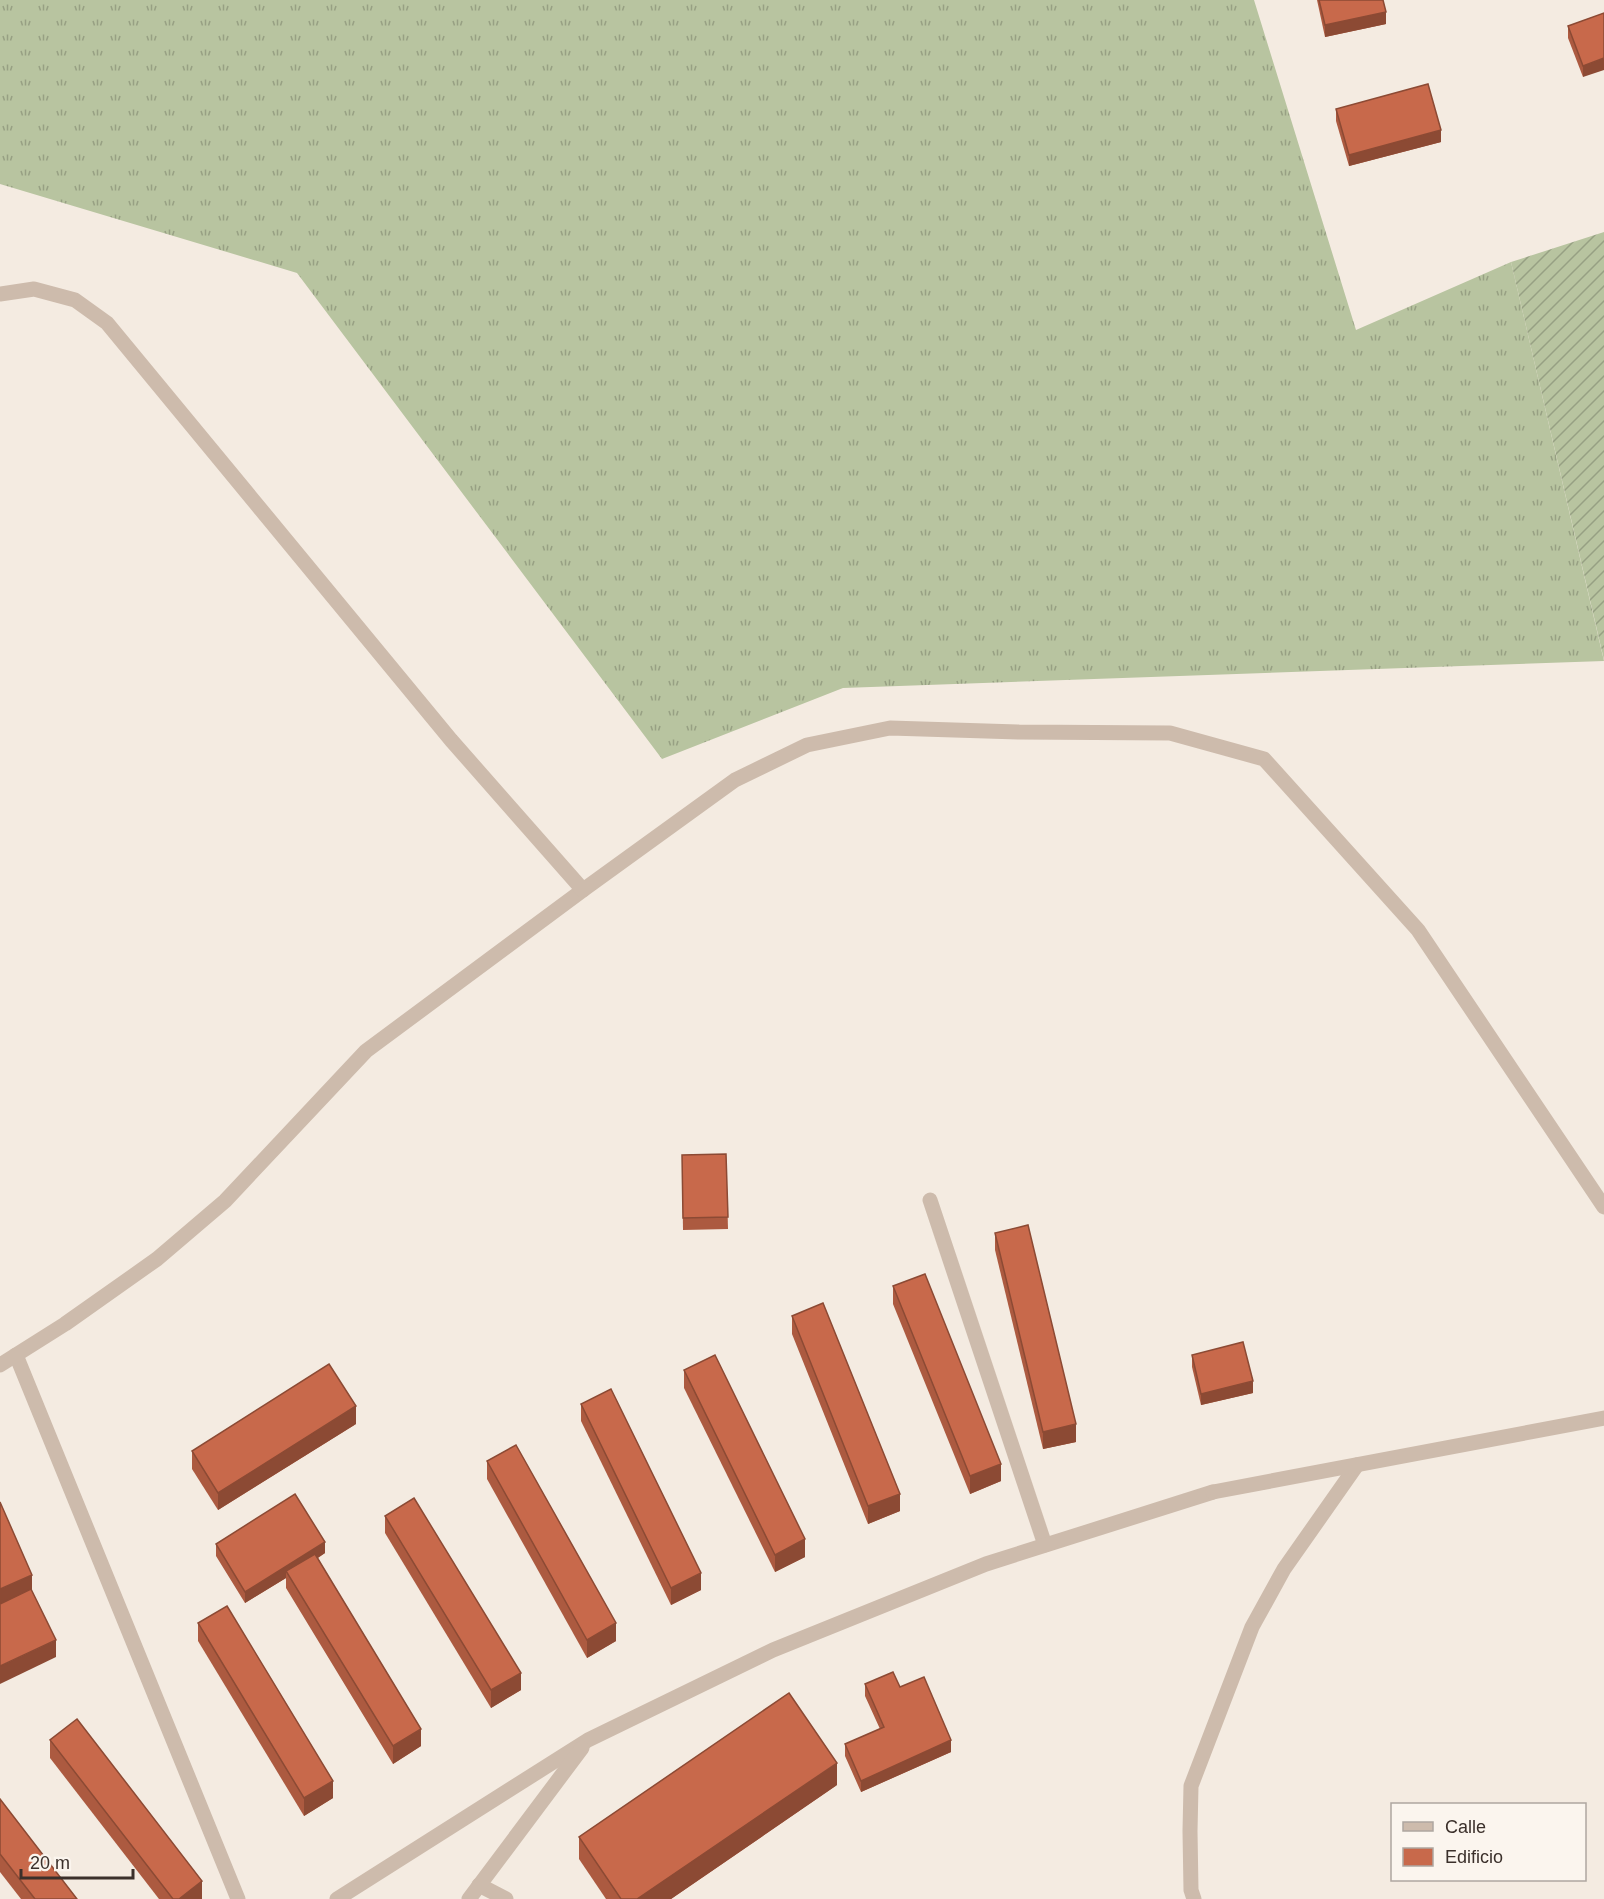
<svg xmlns="http://www.w3.org/2000/svg" width="1604" height="1899" viewBox="0 0 1604 1899" font-family="Helvetica,sans-serif">
	<style>
		.grass { fill: url(#grass-tufts) }
		.garden { fill: url(#garden-furrows) }
		.lines { fill: none; stroke-linecap: round; stroke-linejoin: round }
		.service { stroke: #cdbbac; stroke-width: 15 }
		.minor { stroke: #cdbbac; stroke-width: 15 }
		.tertiary { stroke: #cdbbac; stroke-width: 15 }
		.wall { fill: #ac5a40 }
		.shaded-wall { fill: #8c4a34 }
		.building { fill: #c8694b; stroke: #8c4a34; stroke-width: 1.5 }
	</style>
	<defs>
		<pattern id="grass-tufts" width="24" height="20" patternUnits="userSpaceOnUse" patternTransform="scale(1.5)"><rect width="24" height="20" fill="#b8c4a0"/><path d="M3 7l-1-3M5 7V3M7 7l1-3M15 17l-1-3M17 17v-4M19 17l1-3" fill="none" stroke="#97a083"/></pattern>
		<pattern id="garden-furrows" width="10" height="10" patternUnits="userSpaceOnUse" patternTransform="scale(1.5)"><rect width="10" height="10" fill="#b8c4a0"/><path d="M-1 1l2-2M0 10L10 0M9 11l2-2" fill="none" stroke="#97a083"/></pattern>
	</defs>
	<rect width="100%" height="100%" fill="#f4ebe1"/>
	<polygon class="grass" points="0,0 1254,0 1356,330 1511,262 1604,661 843,688 662,759 297,273 0,184"/>
	<polygon class="garden" points="1604,232 1604,660 1511,262"/>
	<g class="lines">
		<g class="service">
			<polyline points="930,1200 1045,1545"/>
			<polyline points="16,1355 238,1899"/>
			<polyline points="0,1365 65,1324 157,1259 225,1201 366,1051 583,890"/>
			<polyline points="479,1885 506,1899"/>
			<polyline points="1194,1899 1191,1890 1190,1831 1191,1786 1252,1627 1284,1569 1357,1465"/>
		</g>
		<g class="minor">
			<polyline points="0,294 34,289 75,300 107,323 451,740 583,890 735,780 807,745 890,728 1019,732 1170,733 1264,759 1418,930 1604,1207"/>
			<polyline points="337,1899 588,1740 773,1650 986,1564 1213,1492"/>
			<polyline points="469,1899 582,1748"/>
		</g>
		<polyline class="tertiary" points="1213,1492 1604,1418"/>
	</g>
	<g class="wall">
		<polygon points="1317,0 1383,0 1386,24 1325,37"/>
		<polygon points="1604,13 1583,77 1568,38 1568,26"/>
		<polygon points="1336,109 1441,142 1349,166 1336,121"/>
		<polygon points="726,1154 728,1229 683,1230 682,1155"/>
		<polygon points="995,1233 1076,1442 1043,1449 995,1250"/>
		<polygon points="893,1286 1001,1481 970,1494 893,1304"/>
		<polygon points="792,1316 900,1511 868,1524 792,1334"/>
		<polygon points="1192,1355 1253,1393 1201,1405 1192,1367"/>
		<polygon points="684,1370 805,1557 775,1572 684,1388"/>
		<polygon points="581,1404 701,1590 671,1605 581,1421"/>
		<polygon points="356,1424 218,1510 192,1469 192,1451"/>
		<polygon points="487,1461 616,1641 587,1658 487,1479"/>
		<polygon points="385,1516 521,1690 491,1708 385,1533"/>
		<polygon points="216,1544 325,1553 318,1558 421,1746 393,1764 286,1588 286,1578 245,1603 216,1556"/>
		<polygon points="198,1623 333,1798 304,1816 198,1641"/>
		<polygon points="865,1684 900,1687 951,1752 861,1792 845,1756 845,1744 880,1729 865,1696"/>
		<polygon points="50,1740 202,1899 159,1899 50,1758"/>
		<polygon points="837,1785 671,1899 606,1899 579,1859 579,1837"/>
		<polygon points="0,1799 77,1899 21,1899 0,1872"/>
	</g>
	<g class="shaded-wall">
		<polygon points="1386,12 1386,24 1325,37 1325,25"/>
		<polygon points="1604,58 1604,70 1583,77 1583,66"/>
		<polygon points="1441,130 1441,142 1349,166 1349,155"/>
		<polygon points="1253,1381 1253,1393 1201,1405 1201,1394"/>
		<polygon points="356,1406 356,1424 218,1510 218,1493"/>
		<polygon points="1076,1424 1076,1442 1043,1449 1043,1432"/>
		<polygon points="1001,1464 1001,1481 970,1494 970,1476"/>
		<polygon points="900,1494 900,1511 868,1524 868,1506"/>
		<polygon points="805,1539 805,1557 775,1572 775,1555"/>
		<polygon points="325,1542 325,1553 289,1576 286,1571 286,1578 245,1603 245,1592"/>
		<polygon points="701,1573 701,1590 671,1605 671,1588"/>
		<polygon points="32,1575 32,1593 0,1606 0,1589"/>
		<polygon points="616,1623 616,1641 587,1658 587,1640"/>
		<polygon points="56,1640 56,1657 0,1684 0,1666"/>
		<polygon points="521,1673 521,1690 491,1708 491,1690"/>
		<polygon points="421,1729 421,1746 393,1764 393,1746"/>
		<polygon points="951,1740 951,1752 861,1792 861,1781"/>
		<polygon points="837,1763 837,1785 671,1899 637,1899"/>
		<polygon points="333,1781 333,1798 304,1816 304,1798"/>
		<polygon points="202,1881 202,1899 179,1899"/>
	</g>
	<g class="building">
		<polygon points="1319,0 1383,0 1386,12 1325,25"/>
		<polygon points="1604,13 1604,58 1583,66 1568,26"/>
		<polygon points="1428,84 1441,130 1349,155 1336,109"/>
		<polygon points="726,1154 728,1217 683,1218 682,1155"/>
		<polygon points="1028,1225 1076,1424 1043,1432 995,1233"/>
		<polygon points="925,1274 1001,1464 970,1476 893,1286"/>
		<polygon points="823,1303 900,1494 868,1506 792,1316"/>
		<polygon points="1243,1342 1253,1381 1201,1394 1192,1355"/>
		<polygon points="715,1355 805,1539 775,1555 684,1370"/>
		<polygon points="329,1364 356,1406 218,1493 192,1451"/>
		<polygon points="611,1389 701,1573 671,1588 581,1404"/>
		<polygon points="516,1445 616,1623 587,1640 487,1461"/>
		<polygon points="295,1494 325,1542 245,1592 216,1544"/>
		<polygon points="414,1498 521,1673 491,1690 385,1516"/>
		<polygon points="0,1502 32,1575 0,1589"/>
		<polygon points="315,1554 421,1729 393,1746 286,1571"/>
		<polygon points="31,1589 56,1640 0,1666 0,1604"/>
		<polygon points="227,1606 333,1781 304,1798 198,1623"/>
		<polygon points="893,1672 900,1687 924,1677 951,1740 861,1781 845,1744 884,1727 865,1684"/>
		<polygon points="789,1693 837,1763 637,1899 621,1899 579,1837"/>
		<polygon points="77,1719 202,1881 179,1899 173,1899 50,1740"/>
		<polygon points="0,1799 77,1899 35,1899 0,1854"/>
	</g>
	<rect x="1391" y="1803" width="195" height="78" fill="#fbf5ee" stroke="#aea6a0" stroke-width="1.5"/>
	<rect x="1403" y="1822" width="30" height="9" fill="#cdbbac" stroke="#aea6a0" stroke-width="1.5"/>
	<text x="1445" y="1833" font-size="18" fill="#3b302b">Calle</text>
	<rect x="1403" y="1848" width="30" height="18" fill="#c8694b" stroke="#aea6a0" stroke-width="1.5"/>
	<text x="1445" y="1863" font-size="18" fill="#3b302b">Edificio</text>
	<path d="M21 1869v9h112v-9" fill="none" stroke="#3b302b" stroke-width="3"/>
	<text x="30" y="1869" font-size="18" fill="#3b302b" stroke="#fbf5ee" stroke-width="4.5" paint-order="stroke">20 m</text>
</svg>
